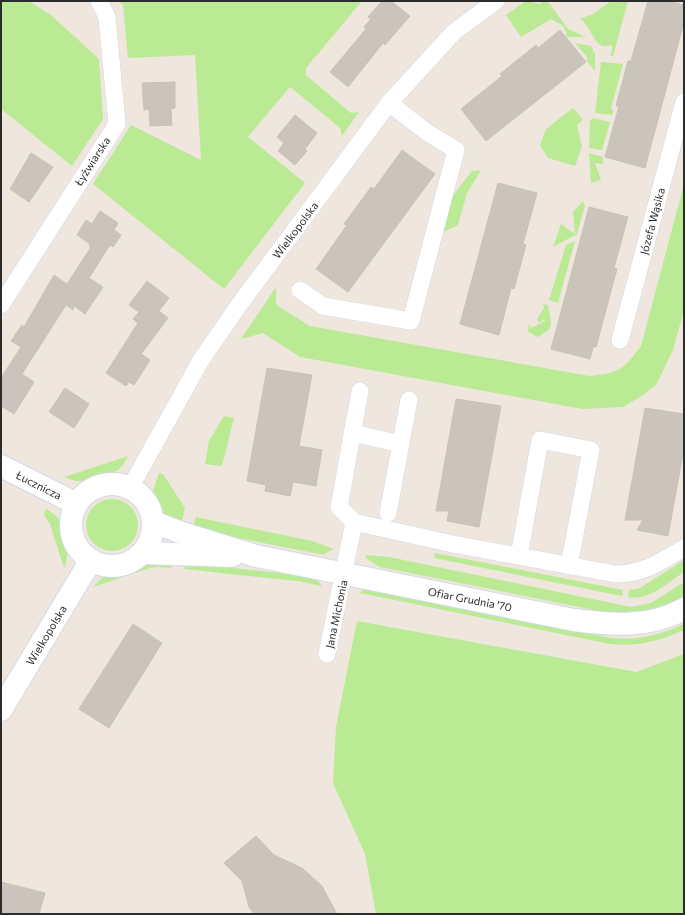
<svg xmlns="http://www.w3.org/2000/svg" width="685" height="915" viewBox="0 0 685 915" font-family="Commissioner,sans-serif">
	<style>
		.green { fill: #baeb94 }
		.building { fill: #cac4bc; stroke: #cbc2b6 }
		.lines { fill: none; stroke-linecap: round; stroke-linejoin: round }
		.street-casing { stroke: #d2d8e6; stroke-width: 18 }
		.secondary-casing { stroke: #d2d8e6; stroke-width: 24 }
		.street { stroke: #fff; stroke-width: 17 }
		.secondary { stroke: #fff; stroke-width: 22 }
		.labels { text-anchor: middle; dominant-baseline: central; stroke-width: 4; stroke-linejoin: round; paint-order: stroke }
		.street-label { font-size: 11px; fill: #2c2c2c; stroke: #fff }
	</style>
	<rect width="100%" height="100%" fill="#efe6dd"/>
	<g class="green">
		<polygon points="1,1 29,1 52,16 99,59 103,119 72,166 1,109"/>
		<polygon points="118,1 362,1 306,68 306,75 351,113 359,112 342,136 340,128 290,87 248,137 305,183 224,289 93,184 131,125 201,160 195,55 128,58 123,5"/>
		<polygon points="526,1 540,4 544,1 549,3 568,29 586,37 567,37 566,35 567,33 562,25 551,19 521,37 506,15"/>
		<path d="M611,1H628L613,56H610L613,46C609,45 607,46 604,46C594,45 590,25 580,19L593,14Z"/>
		<polygon points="575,43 591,46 595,54 595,71 586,60 588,58"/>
		<polygon points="601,62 623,64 611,108 613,110 612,115 595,113"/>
		<polygon points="573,108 583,120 577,125 582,147 575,166 548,158 540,145 546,129"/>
		<polygon points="593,118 610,122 602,150 589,148 590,121"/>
		<polygon points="589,153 603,157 603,164 595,163 601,180 591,183"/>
		<polygon points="481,170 467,193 458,225 443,232 451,198 472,171"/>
		<path d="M684,184V310L673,350L656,385L640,397L623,407L582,409L300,357L263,333L241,339L276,287V305L310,326L589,376C619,373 623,370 641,346Z"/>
		<polygon points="583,201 585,205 577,234 553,247 561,224 575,234 573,212"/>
		<polygon points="575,241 558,303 549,300 566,245"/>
		<path d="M543,304L548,305C551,324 556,327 538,337L528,332L529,323L531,328L545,321L544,319L539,323L537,319L544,308Z"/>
		<polygon points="224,416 234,418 222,466 205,464 209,441"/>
		<path d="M128,456C119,476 111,471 95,478C82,482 77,483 64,477Z"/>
		<polygon points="159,473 163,474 185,508 181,527 160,513 153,491"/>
		<circle cx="112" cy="525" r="26"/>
		<path d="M46,509C50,511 54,514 57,517C66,527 71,555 64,568L50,524L44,515Z"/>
		<polygon points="196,517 312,541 334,549 324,554 319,554 192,529"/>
		<polygon points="435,553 623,590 622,596 434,558"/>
		<path d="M365,555L389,557L631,607L651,603L684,582V596C661,610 635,613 609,613L380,567L367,559Z"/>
		<path d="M684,560V572C668,582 648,602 628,597L629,590L640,588Z"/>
		<polygon points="148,562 174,562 171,568 157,567 150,568 93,587 105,575 125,572"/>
		<polygon points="185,563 308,576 316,579 322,586 297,581 184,569"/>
		<path d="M372,589L611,638C638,641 660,635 684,624V630C659,641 638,647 610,644L360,593L363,590Z"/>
		<polygon points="357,621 636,672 684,654 684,914 376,914 365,854 333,783 336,727"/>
	</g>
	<g class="building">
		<polygon points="382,1 391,1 410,16 385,45 383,43 348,87 330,72 366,29 364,27 371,19 368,17"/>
		<polygon points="648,1 668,1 684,5 684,22 645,168 605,157 619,106 616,106 628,61 631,61"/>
		<polygon points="560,30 586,62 486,141 461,109 502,76 500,74 536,45 538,48"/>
		<polygon points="175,82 175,108 171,109 172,125 150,126 149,109 144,110 142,83"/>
		<polygon points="295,115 317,133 305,149 307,151 295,165 278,151 284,143 277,137"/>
		<polygon points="402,150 435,174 348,292 316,269 347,225 344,224 371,187 374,189"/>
		<polygon points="31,153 53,167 29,202 10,189"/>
		<polygon points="498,183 537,193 523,244 526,245 514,289 511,288 499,335 460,324"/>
		<polygon points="589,207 628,217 614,268 617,269 596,347 593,347 590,359 551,349"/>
		<polygon points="100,211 118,223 114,230 121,235 113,247 110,245 89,278 103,287 85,314 74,306 73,310 66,305 22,374 34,382 14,414 1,406 1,378 21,347 11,341 22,325 24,327 54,275 67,284 91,247 89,246 90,244 77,235 86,220 92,224"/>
		<polygon points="147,281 169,298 159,311 168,318 141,354 150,360 134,385 129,382 126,386 106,373 138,323 133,319 139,312 129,305"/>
		<polygon points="267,368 312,375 299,446 322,450 316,486 293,482 290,496 265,491 266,485 247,481"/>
		<polygon points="65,388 89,404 74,428 49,412"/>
		<polygon points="456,399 501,406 479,527 447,521 449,511 436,511"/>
		<polygon points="645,408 684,414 684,448 668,536 637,530 643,520 625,520"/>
		<polygon points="133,624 162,643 109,728 79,709"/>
		<polygon points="256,836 274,855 302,868 322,886 337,914 254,914 249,907 242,881 224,863"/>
		<polygon points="1,882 45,893 39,914 1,914"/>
	</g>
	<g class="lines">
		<g class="street-casing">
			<g id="street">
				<polyline points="300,290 323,306 411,321 456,150 428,133 389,103"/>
				<polyline points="1,305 117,124 107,17 99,1"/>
				<polyline points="620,340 684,102"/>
				<polyline points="352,433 401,444"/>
				<polyline points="130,488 201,360 239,305 389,103 454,32 496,1"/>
				<polyline points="388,513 409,400"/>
				<polyline points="354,522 339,507 360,391"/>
				<polyline points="519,556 540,440 591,450 569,566"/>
				<path d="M327,654L354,522L453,544L615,574C644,574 660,562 684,548"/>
			</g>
		</g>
		<g class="secondary-casing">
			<g id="secondary">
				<polyline points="1,466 77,504"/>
				<circle cx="112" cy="525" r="41"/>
				<path d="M153,522L185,534L256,556L574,620C611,625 650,628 684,609"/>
				<polyline points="143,553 232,556"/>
				<polyline points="1,710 91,560"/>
			</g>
		</g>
		<use href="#street" class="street"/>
		<use href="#secondary" class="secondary"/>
	</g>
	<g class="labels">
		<g class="street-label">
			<text transform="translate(92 161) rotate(-57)">Łyżwiarska</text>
			<text transform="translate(652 221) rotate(-75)">Józefa Wąsika</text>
			<text transform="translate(295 230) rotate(-53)">Wielkopolska</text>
			<text transform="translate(39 485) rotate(27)">Łucznicza</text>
			<text transform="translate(470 599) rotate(11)">Ofiar Grudnia '70</text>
			<text transform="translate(336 614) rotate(-78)">Jana Michonia</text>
			<text transform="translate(46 635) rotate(-59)">Wielkopolska</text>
		</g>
	</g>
	<rect width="685" height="915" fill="none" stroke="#2c2c2c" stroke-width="4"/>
</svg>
